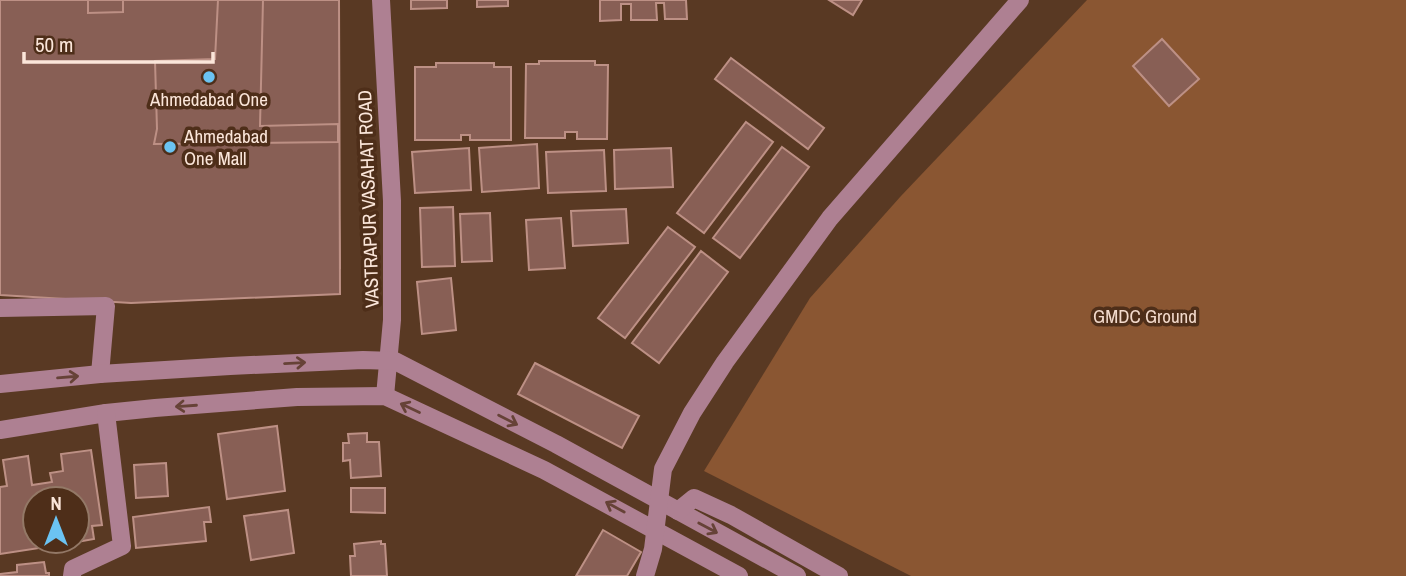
<svg xmlns="http://www.w3.org/2000/svg" width="1406" height="576" viewBox="0 0 1406 576" font-family="'Archivo Narrow',sans-serif">
	<style>
		.green { fill: #8a5632 }
		.building { fill: #885f55; stroke: #bd9085; stroke-width: 2 }
		.lines { fill: none; stroke-linecap: round; stroke-linejoin: round }
		.minor { stroke: #ae8092; stroke-width: 18 }
		.oneway { stroke: #664237 }
		.poi-dot { fill: #6bc3f2; stroke: #4e2e19; stroke-width: 2.5 }
		.labels { text-anchor: middle; dominant-baseline: central; stroke-width: 7; stroke-linejoin: round; paint-order: stroke }
		.poi-label { font-size: 19px; fill: #fbe6da; stroke: #4e2e19 }
		.street-label { font-size: 19px; fill: #fbe6da; stroke: #4e2e19 }
		.park-label { font-size: 19px; fill: #f3dacc; stroke: #4e2e19 }
	</style>
	<rect width="100%" height="100%" fill="#593923"/>
	<polygon class="green" points="1087,0 1406,0 1406,576 911,576 704,471 810,298 901,196"/>
	<g class="building">
		<polygon points="0,0 335,0 340,268 143,272 138,11 0,15"/>
		<polygon points="0,0 339,0 340,294 131,303 0,295"/>
		<polygon points="88,0 123,0 123,12 88,13"/>
		<polygon points="218,0 263,0 260,126 338,124 338,142 154,144 157,129 155,61 215,59"/>
		<polygon points="411,0 447,0 447,8 411,9"/>
		<polygon points="477,0 508,0 508,6 477,7"/>
		<polygon points="600,0 686,0 687,19 665,19 664,3 656,3 657,20 631,20 631,4 621,4 621,20 600,21"/>
		<polygon points="829,0 862,0 853,15"/>
		<polygon points="1162,39 1199,79 1169,106 1133,66"/>
		<polygon points="731,58 824,128 808,149 715,79"/>
		<polygon points="539,61 595,61 595,65 608,65 607,139 577,139 577,132 565,132 565,138 525,138 526,64 539,64"/>
		<polygon points="436,63 494,63 494,67 511,67 511,140 470,140 470,135 461,135 461,140 415,140 415,67 436,67"/>
		<polygon points="746,122 773,142 704,233 677,213"/>
		<polygon points="537,144 539,188 482,192 479,148"/>
		<polygon points="782,147 809,167 740,258 713,238"/>
		<polygon points="469,148 471,190 415,193 412,152"/>
		<polygon points="671,148 673,187 615,189 614,150"/>
		<polygon points="604,150 606,191 548,193 546,152"/>
		<polygon points="453,207 455,266 422,267 420,208"/>
		<polygon points="626,209 628,243 573,246 571,211"/>
		<polygon points="490,213 492,261 462,262 460,214"/>
		<polygon points="561,218 565,268 529,270 526,220"/>
		<polygon points="668,227 695,247 625,338 598,318"/>
		<polygon points="701,251 728,272 659,363 632,343"/>
		<polygon points="451,278 456,330 422,334 417,282"/>
		<polygon points="535,363 639,416 622,448 518,394"/>
		<polygon points="277,426 285,491 227,499 218,434"/>
		<polygon points="367,433 367,442 379,442 381,476 351,478 350,460 343,461 343,443 349,443 348,434"/>
		<polygon points="91,450 102,525 92,526 94,539 71,543 71,541 77,541 77,499 35,499 35,541 45,541 46,547 0,554 0,487 7,486 3,460 28,456 32,485 52,482 50,473 63,471 61,454"/>
		<polygon points="166,463 168,496 136,498 134,465"/>
		<polygon points="351,488 385,488 385,513 351,512"/>
		<polygon points="209,507 211,522 204,522 206,541 136,548 133,517"/>
		<polygon points="288,510 294,553 251,560 244,516"/>
		<polygon points="603,530 641,552 627,576 576,576"/>
		<polygon points="381,541 381,544 385,544 387,576 351,576 350,556 355,556 354,544"/>
		<polygon points="44,562 46,573 49,573 49,576 0,576 0,574 17,572 17,565"/>
	</g>
	<g class="lines">
		<g class="minor">
			<polyline points="381,0 392,201 392,320 385,396"/>
			<polyline points="0,308 106,306 100,374"/>
			<polyline points="0,384 100,374 230,366 363,360 395,361 556,444 797,576"/>
			<polyline points="0,430 106,413 155,408 297,397 385,396 544,470 739,576"/>
			<polyline points="678,511 694,498 731,515 839,576"/>
			<polyline points="72,576 73,569 122,546 106,413"/>
			<polyline points="645,576 653,549 663,469 692,413 725,362 830,218 1020,0"/>
		</g>
	</g>
	<defs><path id="oneway-shaft" d="M-6 0H5M1.5-3L5.5 0L1.5 3" fill="none" stroke-width="1.6" stroke-linecap="round" stroke-linejoin="round" transform="scale(1.75)"/></defs>
	<g class="oneway">
		<use href="#oneway-shaft" transform="translate(295 363) rotate(-3)"/>
		<use href="#oneway-shaft" transform="translate(68 377) rotate(-5)"/>
		<use href="#oneway-shaft" transform="translate(186 406) rotate(176)"/>
		<use href="#oneway-shaft" transform="translate(410 408) rotate(-155)"/>
		<use href="#oneway-shaft" transform="translate(508 420) rotate(27)"/>
		<use href="#oneway-shaft" transform="translate(615 507) rotate(-151)"/>
		<use href="#oneway-shaft" transform="translate(708 528) rotate(28)"/>
	</g>
	<g class="poi-dot">
		<circle cx="209" cy="77" r="7"/>
		<circle cx="170" cy="147" r="7"/>
	</g>
	<g class="labels">
		<g class="poi-label">
			<text x="209" y="99">Ahmedabad One</text>
			<text x="184" y="136" text-anchor="start">Ahmedabad<tspan x="184" dy="22">One Mall</tspan></text>
		</g>
		<g class="street-label">
			<text transform="translate(368 199) rotate(-92)">VASTRAPUR VASAHAT ROAD</text>
		</g>
		<g class="park-label">
			<text x="1145" y="316">GMDC Ground</text>
		</g>
	</g>
	<g transform="translate(56 520)"><circle r="33" fill="#4e2e19" stroke="#937866" stroke-width="2"/>
	<path d="M0-5L12 26L0 18L-12 26Z" fill="#6bc3f2"/>
	<text y="-10" font-size="19" font-weight="bold" text-anchor="middle" fill="#fbe6da">N</text>
	</g>
	<path d="M24 52v10h189v-10" fill="none" stroke="#fbe6da" stroke-width="3.5"/>
	<text x="35" y="52" font-size="21" fill="#fbe6da" stroke="#4e2e19" stroke-width="5" paint-order="stroke">50 m</text>
</svg>
